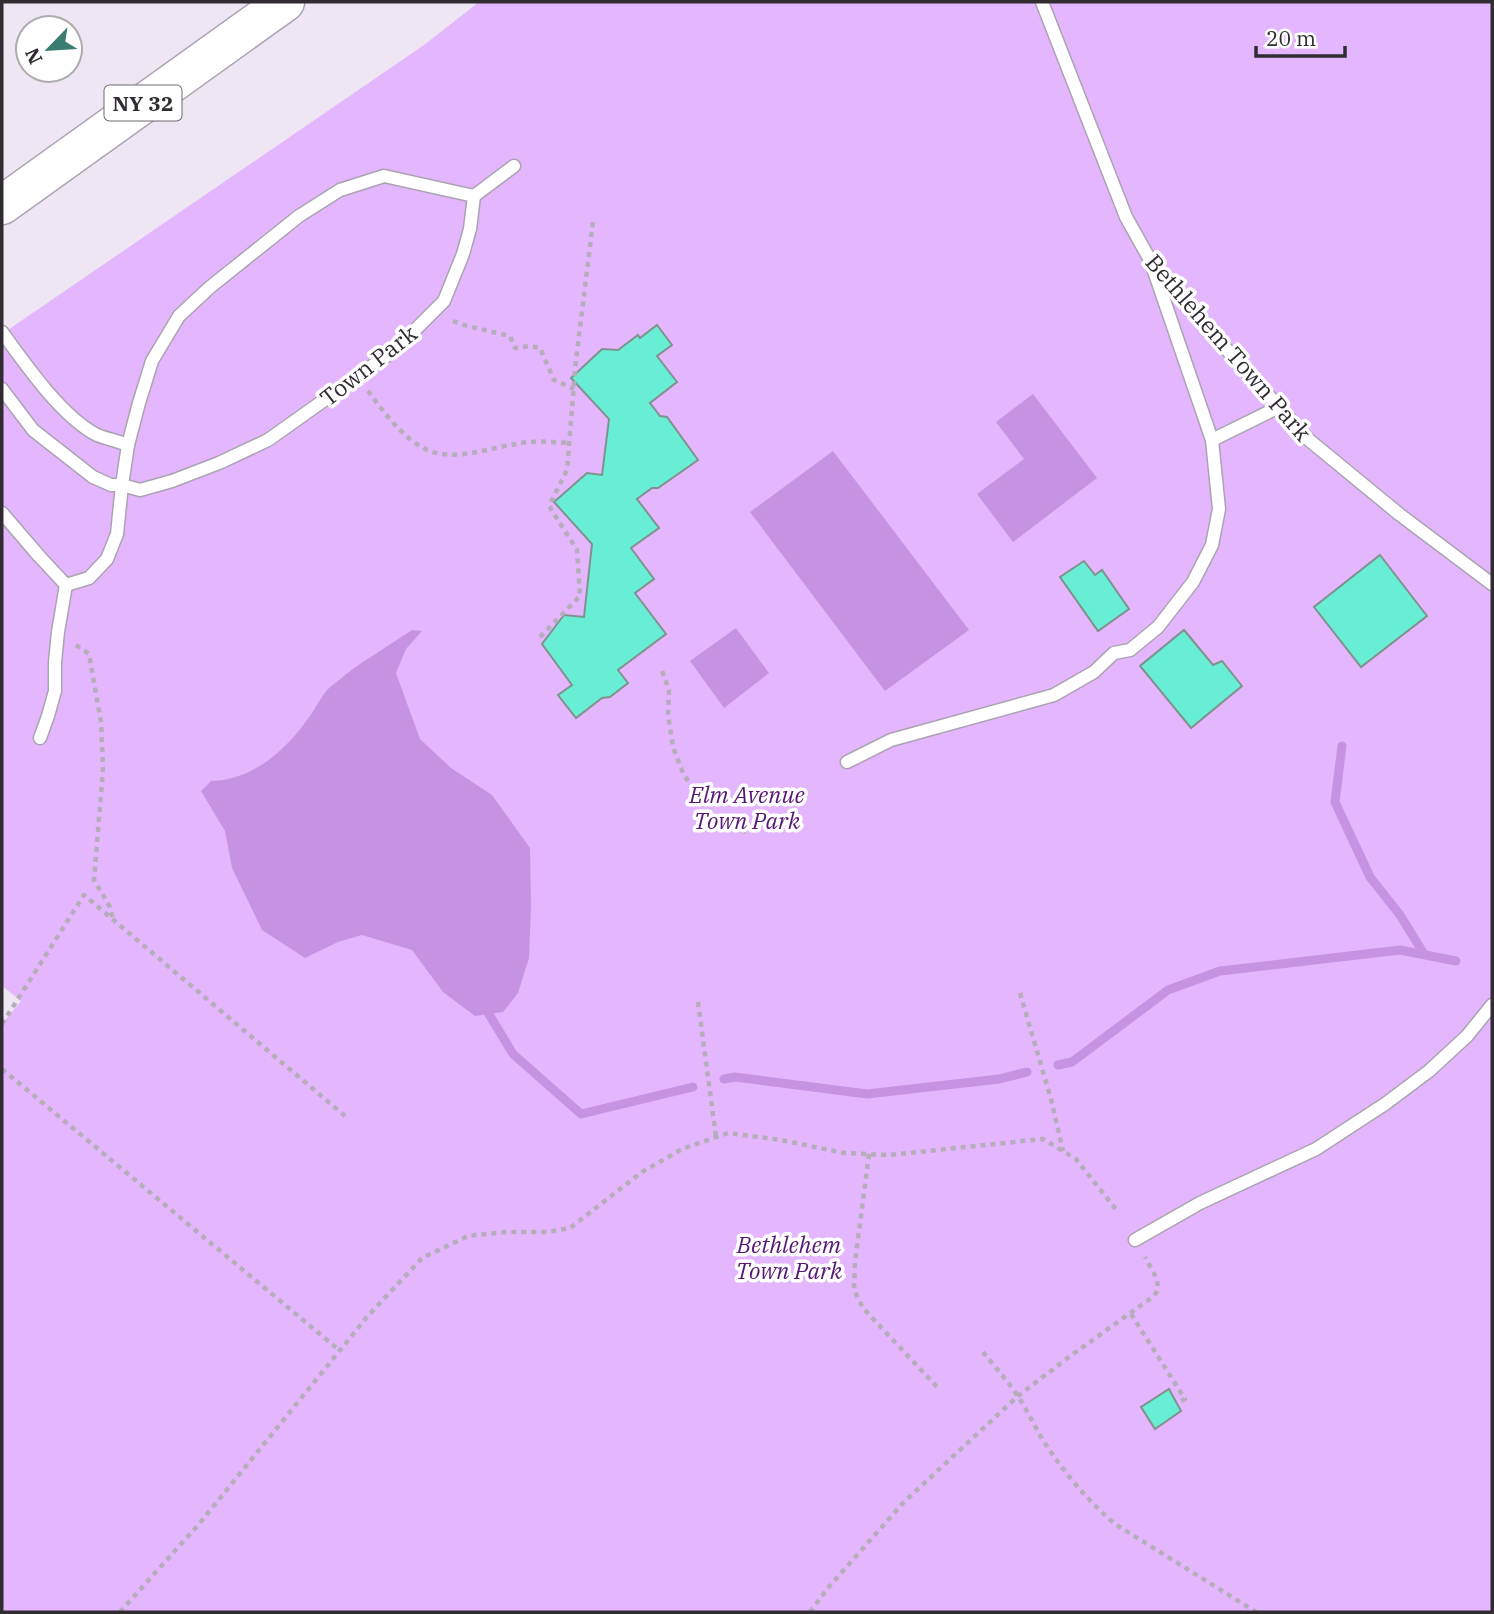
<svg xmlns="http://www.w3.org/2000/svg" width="1494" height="1614" viewBox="0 0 1494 1614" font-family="'IBM Plex Serif',serif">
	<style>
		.green { fill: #e3b6fd }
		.water { fill: #c693e2 }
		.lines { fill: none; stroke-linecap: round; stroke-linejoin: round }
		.stream { stroke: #c693e2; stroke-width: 9 }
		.building { fill: #68eed5; stroke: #80928e; stroke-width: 2 }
		.lane-casing { stroke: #aba3b1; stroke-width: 15 }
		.primary-casing { stroke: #aba3b1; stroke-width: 41 }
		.path { stroke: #b5adb9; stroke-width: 4.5; stroke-dasharray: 5 5; stroke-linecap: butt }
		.lane { stroke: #fff; stroke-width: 12 }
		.primary { stroke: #fff; stroke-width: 38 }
		.labels { text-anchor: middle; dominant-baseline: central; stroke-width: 7; stroke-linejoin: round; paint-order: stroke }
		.shield { fill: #fff; stroke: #6e6b70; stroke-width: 2 }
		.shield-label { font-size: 21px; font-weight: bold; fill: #302c32 }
		.street-label { font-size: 23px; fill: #302c32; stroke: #fff }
		.park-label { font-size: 23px; font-style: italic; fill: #581774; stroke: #fff }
	</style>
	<rect width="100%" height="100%" fill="#efe6f4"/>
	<polygon class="green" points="479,2 1492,2 1492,1612 2,1612 2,1024 21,1001 2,986 2,334 424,45"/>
	<g class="water">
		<polygon points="1033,394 1097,478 1013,542 977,494 1024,459 996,422"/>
		<polygon points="833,451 969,630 885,691 750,512"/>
		<polygon points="736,628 769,673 724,708 690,661"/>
		<path d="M412,630L422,631L406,649L396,673L420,739L451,768L492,795L530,848L531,906L529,958L518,993L503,1012L475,1016L443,992L412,950L362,935L338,942L305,958L262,930L232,868L225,831L201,791L211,781C252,780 284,752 307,720C315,710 320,698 328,689C333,684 340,680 345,675C366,659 390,645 412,630Z"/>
	</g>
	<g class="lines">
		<g class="stream">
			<polyline points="1342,746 1335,802 1370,877 1400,915 1424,954"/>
			<polyline points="484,1006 513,1054 581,1114 693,1087"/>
			<polyline points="1058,1065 1072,1062 1168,990 1220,971 1400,950 1456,961"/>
			<polyline points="724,1079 735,1077 867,1094 999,1079 1027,1072"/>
		</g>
	</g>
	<g class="building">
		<polygon points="657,325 672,345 657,356 677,382 650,403 660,416 667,417 698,460 658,488 652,488 637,499 659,528 631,548 654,579 635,593 666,634 618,670 628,683 610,697 602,698 576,718 558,695 572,685 542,644 564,615 584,617 592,544 554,502 587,473 602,475 609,419 571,378 602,349 618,350 638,335 640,338"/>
		<polygon points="1380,555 1427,616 1361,667 1314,607"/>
		<polygon points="1084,561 1095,575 1102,570 1129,609 1098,631 1060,577"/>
		<polygon points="1184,630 1213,665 1222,661 1242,686 1191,728 1140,666"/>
		<polygon points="1169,1389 1181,1411 1155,1429 1141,1407"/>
	</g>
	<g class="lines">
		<g class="lane-casing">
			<g id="lane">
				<polyline points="1042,2 1126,217 1149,258 1188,307 1309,440 1399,514 1492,584"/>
				<polyline points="474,196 514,166"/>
				<path d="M2,332C25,364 62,417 97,435C107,439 118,441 128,445"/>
				<polyline points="2,389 33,430 93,477 111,485 122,485 140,490 172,481 219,463 268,440 396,349 444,301 463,254 470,229 474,196"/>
				<polyline points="1212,440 1279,407"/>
				<polyline points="2,513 39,556 66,585"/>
				<polyline points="66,585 89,578 107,559 117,534 122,485 128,445 139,403 152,361 179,316 209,288 299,216 340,190 384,176 474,196"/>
				<polyline points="40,738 48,716 55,691 55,662 58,632 66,585"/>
				<polyline points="847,762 891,740 1054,695 1094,672 1114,653 1130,650 1158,627 1193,582 1212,545 1219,509 1212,440 1153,268"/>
				<polyline points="1135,1240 1200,1203 1316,1149 1385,1104 1429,1071 1467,1036 1492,1005"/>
			</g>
		</g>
		<g class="primary-casing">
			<polyline id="primary" points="2,205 285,2"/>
		</g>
		<g class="path">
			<polyline points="453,321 467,326 510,336 515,348 529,346 540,348 554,380 574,389"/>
			<path d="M368,391C384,412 404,441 430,451C457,461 489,448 516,444C533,440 552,442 570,443"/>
			<polyline points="540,637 580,596 577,550 549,506 567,470 576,360 593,222"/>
			<polyline points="76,645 89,654 101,722 103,769 94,880 110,907 113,920"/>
			<polyline points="662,671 669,690 668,715 673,747 683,773 700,800 715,817 730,828 747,832"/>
			<polyline points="1020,993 1051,1099 1063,1151"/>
			<polyline points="698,1002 716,1137"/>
			<polyline points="2,1024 84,895 345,1116"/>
			<polyline points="2,1069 339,1350"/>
			<polyline points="869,1154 855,1262 854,1290 863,1308 937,1387"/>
			<polyline points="1131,1314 1185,1399 1177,1403"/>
			<path d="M983,1352C994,1366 1007,1380 1017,1395C1026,1408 1033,1423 1041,1437C1061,1469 1086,1499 1115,1524L1256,1612"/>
			<polyline points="120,1612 199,1524 367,1317 422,1258 468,1236 506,1232 548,1232 570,1228 642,1172 682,1149 728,1133 781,1140 844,1153 889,1155 1043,1139 1076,1159 1118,1212"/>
			<path d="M810,1612L827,1589L904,1502L1018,1396L1069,1357L1154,1296C1164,1284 1151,1269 1145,1257"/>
		</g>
		<use href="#lane" class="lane"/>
		<use href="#primary" class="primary"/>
	</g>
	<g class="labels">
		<rect class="shield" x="104.5" y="85.5" width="77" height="35" rx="5"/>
		<g class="shield-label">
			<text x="143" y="103">NY 32</text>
		</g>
		<g class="street-label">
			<text transform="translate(1229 347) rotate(49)">Bethlehem Town Park</text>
			<text transform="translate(368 365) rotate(-38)">Town Park</text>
		</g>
		<g class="park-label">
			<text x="747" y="794">Elm Avenue<tspan x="747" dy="26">Town Park</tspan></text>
			<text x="789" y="1244">Bethlehem<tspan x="789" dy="26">Town Park</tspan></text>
		</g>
	</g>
	<rect width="1494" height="1614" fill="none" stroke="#302c32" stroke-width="7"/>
	<g transform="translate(49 49) rotate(245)"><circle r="33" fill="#ffffff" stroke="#acabad" stroke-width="2"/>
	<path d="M0-5L12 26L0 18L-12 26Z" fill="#3a7d70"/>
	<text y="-10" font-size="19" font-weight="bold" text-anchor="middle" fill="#302c32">N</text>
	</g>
	<path d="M1256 46v10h89v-10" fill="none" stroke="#302c32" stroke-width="3.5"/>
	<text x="1266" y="46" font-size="21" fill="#302c32" stroke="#ffffff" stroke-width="5" paint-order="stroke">20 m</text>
</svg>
